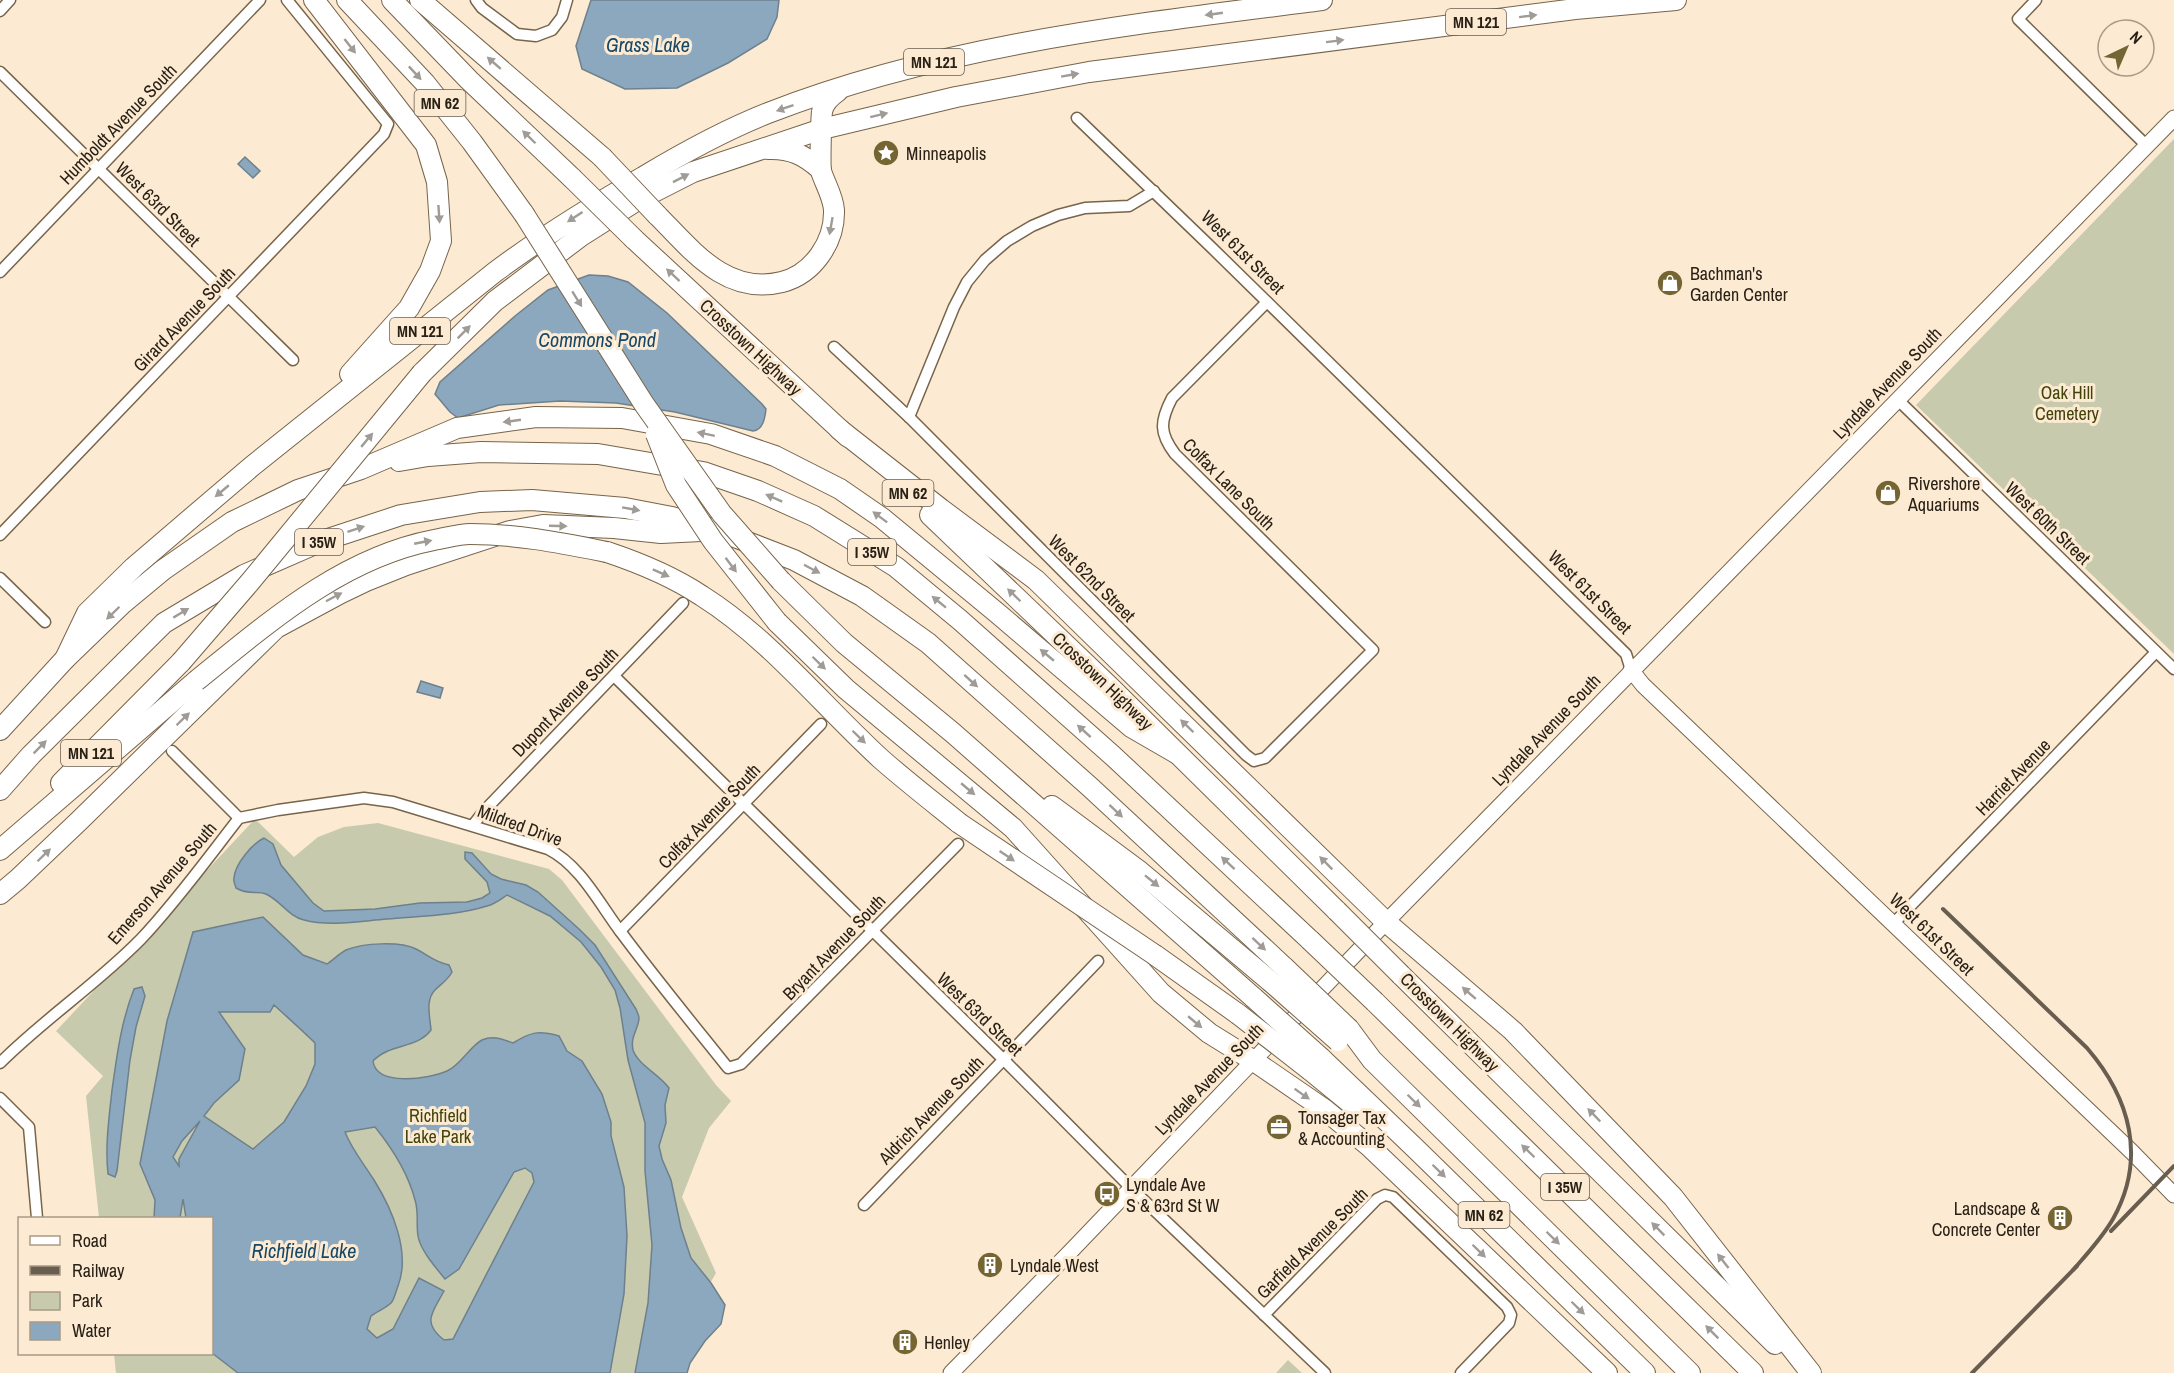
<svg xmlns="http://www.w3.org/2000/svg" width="2174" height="1373" viewBox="0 0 2174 1373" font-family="'Archivo Narrow',sans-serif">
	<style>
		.green { fill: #c8caad }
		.water { fill: #8ba8be; stroke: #6e808c; stroke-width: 1.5; fill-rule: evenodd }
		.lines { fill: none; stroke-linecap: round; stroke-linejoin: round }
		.street-casing { stroke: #77644a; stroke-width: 13 }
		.secondary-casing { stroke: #77644a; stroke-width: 17 }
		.highway-casing { stroke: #77644a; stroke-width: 22 }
		.street { stroke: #fff; stroke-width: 10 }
		.secondary { stroke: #fff; stroke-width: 15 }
		.highway { stroke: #fff; stroke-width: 20 }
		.rail { stroke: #685d4f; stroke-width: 4 }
		.highway-bridge-casing { stroke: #77644a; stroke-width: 22; stroke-linecap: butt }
		.highway-bridge { stroke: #fff; stroke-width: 20 }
		.oneway { fill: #9f9b96 }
		.labels { text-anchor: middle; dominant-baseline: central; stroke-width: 6; stroke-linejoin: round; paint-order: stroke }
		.shield { fill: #fcead3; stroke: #685d4f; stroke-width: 1.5 }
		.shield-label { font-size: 16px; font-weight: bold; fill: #292116 }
		.street-label { font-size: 18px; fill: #292116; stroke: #fcead3 }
		.poi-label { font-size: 18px; fill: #292116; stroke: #fcead3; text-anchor: start }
		.park-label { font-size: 18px; fill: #424308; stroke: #fcead3 }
		.water-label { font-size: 20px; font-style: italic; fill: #154767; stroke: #fcead3 }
	</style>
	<rect width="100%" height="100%" fill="#fcead3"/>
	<g class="green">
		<polygon points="2174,139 2174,654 1916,405"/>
		<polygon points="255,819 294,857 318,837 344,827 378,823 549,869 562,880 716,1085 731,1101 709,1128 682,1197 716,1273 658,1373 116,1373 114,1354 212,1354 212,1218 99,1218 86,1096 103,1076 56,1031"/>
		<polygon points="1288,1360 1302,1373 1276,1373"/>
	</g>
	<g class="water">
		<polygon points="591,0 779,0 777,17 767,39 728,63 677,88 625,89 582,69 576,46"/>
		<polygon points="245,157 260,171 253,178 238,164"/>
		<path d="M589,275L608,276L628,282L667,313L762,404L766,409C765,418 763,430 753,431L675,412L616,403L560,401L499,405L458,418L450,412L435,394L440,382L515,316L548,290Z"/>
		<polygon points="421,681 443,688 440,698 417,692"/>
		<path d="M264,838L273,844L281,865L313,903L324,911L375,909L420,903L467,902L482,898L490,893L487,882L465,859V852L472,853L491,874L501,879L526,885L538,892L579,929L595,945L636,1009C637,1012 639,1015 639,1018C639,1028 630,1036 633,1050C638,1065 659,1074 669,1088L665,1105L666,1123L659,1146L662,1159L671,1180L681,1228L691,1258L711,1283L725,1305L721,1324L705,1341L690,1363L687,1373H635L648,1303L652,1245L645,1171V1123L628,1060L620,1008L615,990L601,967L581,942L550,916L507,895C501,899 495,904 487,906C455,916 420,916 387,919C361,921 330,927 304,920C288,916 281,901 266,894C257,890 250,896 236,888C235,884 233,881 234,878C235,864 252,844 264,838Z"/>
		<path d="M263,917L303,955L327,964C333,960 340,953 346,950C363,943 400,941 416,949C430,956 432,961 449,965L452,972C448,980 441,984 435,990C425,1000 430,1017 431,1030C417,1049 390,1043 373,1061C376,1087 429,1079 447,1071C461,1065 470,1046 482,1040C493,1035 502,1039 513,1043C531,1032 538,1030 559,1036L567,1051L582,1061L602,1094L611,1122V1136L624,1187L627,1236L624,1294L610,1373H238L212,1353V1218H186L183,1199L180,1218H154L155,1200L140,1164L167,1021L193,932ZM274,1005C287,1017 302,1030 315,1043V1064L306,1086L284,1122L253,1149L204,1116L214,1103L239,1080L245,1049L219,1012H270ZM200,1121L179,1159V1166L173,1157L182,1141ZM375,1127C392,1148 408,1173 415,1200C419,1212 416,1224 418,1236C420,1250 437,1269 445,1279L459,1269L514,1172L525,1168L532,1173L534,1182L453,1339L444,1340C421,1322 433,1312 444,1291L419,1278L393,1329L377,1338L367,1329L371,1316C376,1312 386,1308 391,1303C394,1300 396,1291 398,1286C411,1252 392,1209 374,1180C364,1164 352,1150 345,1132Z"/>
		<path d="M142,987L145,996L136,1027L130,1060L117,1171L115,1177L108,1174C105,1145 109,1119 112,1090C117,1055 121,1022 134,989Z"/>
	</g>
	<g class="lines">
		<g class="street-casing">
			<g id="street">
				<polyline points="476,0 482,8 517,34 536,36 552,30 562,17 567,0"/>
				<polyline points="2036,0 2018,19 2147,146"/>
				<polyline points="0,11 10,0"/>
				<polyline points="0,72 293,360"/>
				<polyline points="1077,118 1211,247 1626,654 1631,670"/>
				<polyline points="0,272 260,0"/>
				<path d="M834,347L909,417L1246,755L1254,761L1265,758L1373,650L1175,454C1159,433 1160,421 1172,398L1267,302"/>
				<polyline points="1898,400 2174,669"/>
				<polyline points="909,417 954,307 967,282 985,260 1007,241 1032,226 1058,215 1085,208 1129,206 1154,191"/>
				<polyline points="0,535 384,134 388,124 287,0"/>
				<polyline points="0,578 45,622"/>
				<polyline points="614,676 1003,1059 1131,1188 1325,1373"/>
				<polyline points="172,751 239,818"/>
				<path d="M239,818L278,810L364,798L393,802L548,849C580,865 599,903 620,931C655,978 692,1023 728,1068L741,1064L958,844"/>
				<polyline points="473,825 484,811 683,603"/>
				<polyline points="1893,924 2156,652"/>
				<polyline points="620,931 821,724"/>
				<path d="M0,1063C44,1019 97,984 141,939C176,902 207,859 239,818"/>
				<polyline points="0,1098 29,1127 37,1218"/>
				<polyline points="864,1205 1098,961"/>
				<polyline points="1264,1315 1377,1199 1385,1195 1393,1197 1507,1307 1511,1315 1509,1323 1461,1373"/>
			</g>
		</g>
		<g class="secondary-casing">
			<g id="secondary">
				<polyline points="1631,670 1643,685 2132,1152 2174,1195"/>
				<polyline points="951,1373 1072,1250 1386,922 2174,118"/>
			</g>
		</g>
		<g class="highway-casing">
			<g id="highway">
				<polyline points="314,0 426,145 437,182 441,241 430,271 409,308 350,374"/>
				<polyline points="347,0 425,83 472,142 524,214"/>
				<polyline points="392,0 469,80 572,178"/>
				<polyline points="420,0 602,157"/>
				<path d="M768,149C790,148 805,155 821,170"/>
				<path d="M657,215C692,250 726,296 782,282C813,274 835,242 834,210C833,196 825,184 821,171C820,165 821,119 822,112C823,103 831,96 838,91"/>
				<polyline points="634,239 848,437"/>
				<polyline points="422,373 495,301 581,236 636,201 693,172 822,129 956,97 1089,72 1575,9 1676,0"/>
				<polyline points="839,429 941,509 1036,580 1386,922 1513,1031 1673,1197 1811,1373"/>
				<polyline points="399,461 428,456 481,452 598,454 703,472 758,491 814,516 896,567 960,620 1113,756 1310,940"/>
				<polyline points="930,515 1109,686 1337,911"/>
				<path d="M607,552C640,563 672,576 702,596C770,639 822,705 881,759C906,781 933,802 959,823"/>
				<polyline points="781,581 844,643 953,733 1254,998"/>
				<polyline points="777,622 846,689 1013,828 1161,993 1209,1033 1254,1061 1324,1109 1369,1146 1607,1373"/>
				<path d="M65,659L87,613L134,567L251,467L495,272C542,237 592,206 643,177C683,153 725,130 768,113C945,44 1136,24 1322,0"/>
				<polyline points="0,730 65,659 122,604 163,570 232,522 298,490 361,469 457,428 536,417 622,418 711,434 775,456 840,489 882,518 996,612 1131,727 1176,753"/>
				<polyline points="61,783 181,662"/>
				<polyline points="0,790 31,755 164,623 244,575 322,541 401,515 480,502 532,500 625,508 672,517 719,531 794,560 862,596 928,643 1090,787 1284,967"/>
				<polyline points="1052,806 1138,870 1270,981"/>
				<polyline points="0,850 196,681"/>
				<polyline points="0,894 18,879 79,821 276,628 341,593 366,581 406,565 510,531 543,525 614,528 661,533 701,531"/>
				<polyline points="1155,955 1238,1014"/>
				<polyline points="1401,975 1775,1344"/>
				<polyline points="1375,1002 1753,1373"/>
				<polyline points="1349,1029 1372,1060 1690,1373"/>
				<polyline points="1321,1058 1417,1150 1645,1373"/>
				<polyline points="1310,1070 1354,1106"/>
			</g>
		</g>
		<use href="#street" class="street"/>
		<use href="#secondary" class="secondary"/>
		<use href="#highway" class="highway"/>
		<g class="rail">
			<path d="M1943,909L2087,1048C2130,1098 2147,1158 2113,1219C2102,1238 2087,1254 2073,1270"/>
			<polyline points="2111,1231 2174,1166"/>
			<polyline points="1972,1373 2077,1266"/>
		</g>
		<g class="highway-bridge-casing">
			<g id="highway-bridge">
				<polyline points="602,157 657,215"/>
				<polyline points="572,178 634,239"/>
				<polyline points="524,214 644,404 722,514 781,581"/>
				<polyline points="656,434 676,485 713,541 777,622"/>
				<polyline points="181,662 250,582 422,373"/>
				<path d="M196,681C268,623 341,558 434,540C446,538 459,534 470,534C517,534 561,543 607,552"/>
				<polyline points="959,823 1155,955"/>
				<polyline points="1337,911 1401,975"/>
				<polyline points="1310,940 1375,1002"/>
				<polyline points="1284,967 1349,1029"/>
				<polyline points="1270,981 1338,1041"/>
				<polyline points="1254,998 1321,1058"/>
				<polyline points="1238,1014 1310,1070"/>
			</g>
		</g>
		<use href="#highway-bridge" class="highway-bridge"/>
	</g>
	<defs><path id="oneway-solid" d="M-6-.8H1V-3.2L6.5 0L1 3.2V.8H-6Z" transform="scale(1.5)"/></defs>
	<g class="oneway">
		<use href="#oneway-solid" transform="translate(1214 14) rotate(172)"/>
		<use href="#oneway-solid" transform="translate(1528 16) rotate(-7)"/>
		<use href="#oneway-solid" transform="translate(1335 41) rotate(-7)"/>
		<use href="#oneway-solid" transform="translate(350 46) rotate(52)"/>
		<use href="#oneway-solid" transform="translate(494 63) rotate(-139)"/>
		<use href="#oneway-solid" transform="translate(415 73) rotate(47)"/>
		<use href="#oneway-solid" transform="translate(1070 75) rotate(-10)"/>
		<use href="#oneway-solid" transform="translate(785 108) rotate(161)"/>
		<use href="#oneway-solid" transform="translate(879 115) rotate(-14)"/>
		<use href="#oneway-solid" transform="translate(529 137) rotate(-136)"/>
		<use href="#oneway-solid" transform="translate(681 178) rotate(-27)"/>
		<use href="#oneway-solid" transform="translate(439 214) rotate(86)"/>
		<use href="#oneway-solid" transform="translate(575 217) rotate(147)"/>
		<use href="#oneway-solid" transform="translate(831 226) rotate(100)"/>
		<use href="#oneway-solid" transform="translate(673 275) rotate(-137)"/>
		<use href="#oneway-solid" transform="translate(577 299) rotate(58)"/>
		<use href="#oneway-solid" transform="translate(464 332) rotate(-45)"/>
		<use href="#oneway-solid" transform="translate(512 421) rotate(172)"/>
		<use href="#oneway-solid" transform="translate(706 434) rotate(-168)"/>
		<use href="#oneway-solid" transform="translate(367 440) rotate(-50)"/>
		<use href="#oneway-solid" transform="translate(222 491) rotate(140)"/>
		<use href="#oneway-solid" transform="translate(774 498) rotate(-156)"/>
		<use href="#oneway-solid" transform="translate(631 509) rotate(10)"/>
		<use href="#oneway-solid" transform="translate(880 517) rotate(-143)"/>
		<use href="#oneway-solid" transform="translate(558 526) rotate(2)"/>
		<use href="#oneway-solid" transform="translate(356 529) rotate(-18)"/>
		<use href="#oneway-solid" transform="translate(423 542) rotate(-11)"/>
		<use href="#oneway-solid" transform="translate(731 565) rotate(53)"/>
		<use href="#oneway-solid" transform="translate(812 569) rotate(28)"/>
		<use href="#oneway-solid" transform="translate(661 573) rotate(24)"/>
		<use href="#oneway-solid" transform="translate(1014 595) rotate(-136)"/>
		<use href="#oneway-solid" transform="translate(334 597) rotate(-28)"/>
		<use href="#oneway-solid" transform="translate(939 602) rotate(-141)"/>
		<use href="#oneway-solid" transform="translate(113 613) rotate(136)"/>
		<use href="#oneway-solid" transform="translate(181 613) rotate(-31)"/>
		<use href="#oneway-solid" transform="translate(1047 655) rotate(-140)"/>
		<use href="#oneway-solid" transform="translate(819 663) rotate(44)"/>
		<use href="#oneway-solid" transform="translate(971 681) rotate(42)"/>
		<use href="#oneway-solid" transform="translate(183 719) rotate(-44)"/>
		<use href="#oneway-solid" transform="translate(1187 726) rotate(-136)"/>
		<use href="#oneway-solid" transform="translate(1084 731) rotate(-138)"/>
		<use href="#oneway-solid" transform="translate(859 737) rotate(44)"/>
		<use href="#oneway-solid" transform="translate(40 747) rotate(-45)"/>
		<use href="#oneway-solid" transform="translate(968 789) rotate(40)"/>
		<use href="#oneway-solid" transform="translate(1116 811) rotate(43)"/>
		<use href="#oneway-solid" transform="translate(44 855) rotate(-44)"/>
		<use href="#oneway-solid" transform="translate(1007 856) rotate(34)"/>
		<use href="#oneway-solid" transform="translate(1228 863) rotate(-137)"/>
		<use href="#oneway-solid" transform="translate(1326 863) rotate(-135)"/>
		<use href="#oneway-solid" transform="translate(1152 881) rotate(39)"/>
		<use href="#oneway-solid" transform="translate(1259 944) rotate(43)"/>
		<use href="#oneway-solid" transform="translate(1469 993) rotate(-139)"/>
		<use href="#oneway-solid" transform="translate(1195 1022) rotate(40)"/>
		<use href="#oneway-solid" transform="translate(1302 1094) rotate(35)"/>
		<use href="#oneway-solid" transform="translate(1414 1101) rotate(44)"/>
		<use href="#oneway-solid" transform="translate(1594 1115) rotate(-134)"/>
		<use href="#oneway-solid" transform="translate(1528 1151) rotate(-136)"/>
		<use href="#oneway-solid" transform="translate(1439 1171) rotate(44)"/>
		<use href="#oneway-solid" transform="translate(1658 1229) rotate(-135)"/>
		<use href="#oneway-solid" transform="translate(1553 1238) rotate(44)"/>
		<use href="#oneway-solid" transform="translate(1479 1251) rotate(44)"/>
		<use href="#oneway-solid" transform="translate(1723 1261) rotate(-128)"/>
		<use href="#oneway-solid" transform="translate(1578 1308) rotate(44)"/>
		<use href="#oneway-solid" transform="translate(1712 1332) rotate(-135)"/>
	</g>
	<defs>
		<g id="sight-disc" transform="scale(1.35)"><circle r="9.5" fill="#746533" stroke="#fcead3"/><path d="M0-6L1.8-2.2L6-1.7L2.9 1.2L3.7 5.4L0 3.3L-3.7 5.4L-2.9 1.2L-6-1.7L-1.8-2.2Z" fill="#fff"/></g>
		<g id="shop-disc" transform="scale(1.35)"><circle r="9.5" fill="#746533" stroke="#fcead3"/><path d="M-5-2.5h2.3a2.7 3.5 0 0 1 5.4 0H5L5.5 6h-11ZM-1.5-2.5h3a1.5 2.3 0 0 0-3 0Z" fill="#fff"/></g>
		<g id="office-disc" transform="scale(1.35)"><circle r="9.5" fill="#746533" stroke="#fcead3"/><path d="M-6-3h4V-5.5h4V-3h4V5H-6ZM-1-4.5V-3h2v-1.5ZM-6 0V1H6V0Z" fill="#fff"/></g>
		<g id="bus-disc" transform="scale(1.35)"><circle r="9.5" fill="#746533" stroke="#fcead3"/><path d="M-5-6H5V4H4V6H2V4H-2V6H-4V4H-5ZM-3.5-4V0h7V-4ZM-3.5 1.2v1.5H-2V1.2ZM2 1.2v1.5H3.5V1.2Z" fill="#fff"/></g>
		<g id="building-disc" transform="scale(1.35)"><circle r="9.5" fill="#746533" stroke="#fcead3"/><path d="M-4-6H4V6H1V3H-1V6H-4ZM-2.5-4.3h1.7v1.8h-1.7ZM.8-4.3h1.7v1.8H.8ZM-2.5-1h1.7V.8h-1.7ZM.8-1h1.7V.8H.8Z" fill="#fff"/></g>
	</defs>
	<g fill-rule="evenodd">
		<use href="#sight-disc" x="886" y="153"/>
		<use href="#shop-disc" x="1670" y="283"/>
		<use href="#shop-disc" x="1888" y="493"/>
		<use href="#office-disc" x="1279" y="1127"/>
		<use href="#bus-disc" x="1107" y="1194"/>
		<use href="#building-disc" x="2060" y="1218"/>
		<use href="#building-disc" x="990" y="1265"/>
		<use href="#building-disc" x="905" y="1342"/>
	</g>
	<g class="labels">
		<g class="shield">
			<rect x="1446" y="9" width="60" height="26" rx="4.5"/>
			<rect x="904" y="49" width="60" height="26" rx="4.5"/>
			<rect x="414.5" y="90" width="51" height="26" rx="4.5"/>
			<rect x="390" y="318" width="60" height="26" rx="4.5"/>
			<rect x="882.5" y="480" width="51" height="26" rx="4.5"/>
			<rect x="295" y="529" width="48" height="26" rx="4.5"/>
			<rect x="848" y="539" width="48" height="26" rx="4.5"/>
			<rect x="61" y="740" width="60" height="26" rx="4.5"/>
			<rect x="1541" y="1174" width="48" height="26" rx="4.5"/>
			<rect x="1458.5" y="1202" width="51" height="26" rx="4.5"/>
		</g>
		<g class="shield-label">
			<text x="1476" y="22">MN 121</text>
			<text x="934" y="62">MN 121</text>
			<text x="440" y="103">MN 62</text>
			<text x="420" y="331">MN 121</text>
			<text x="908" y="493">MN 62</text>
			<text x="319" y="542">I 35W</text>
			<text x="872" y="552">I 35W</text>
			<text x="91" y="753">MN 121</text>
			<text x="1565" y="1187">I 35W</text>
			<text x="1484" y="1215">MN 62</text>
		</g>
		<g class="street-label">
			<text transform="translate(118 124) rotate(-46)">Humboldt Avenue South</text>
			<text transform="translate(158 204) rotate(45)">West 63rd Street</text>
			<text transform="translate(1243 252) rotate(45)">West 61st Street</text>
			<text transform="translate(184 319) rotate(-46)">Girard Avenue South</text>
			<text transform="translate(751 347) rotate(43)">Crosstown Highway</text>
			<text transform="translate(1887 383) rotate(-46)">Lyndale Avenue South</text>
			<text transform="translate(1229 484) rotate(45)">Colfax Lane South</text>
			<text transform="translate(2048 523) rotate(44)">West 60th Street</text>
			<text transform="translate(1092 578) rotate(45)">West 62nd Street</text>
			<text transform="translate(1590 592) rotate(45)">West 61st Street</text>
			<text transform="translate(1103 681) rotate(44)">Crosstown Highway</text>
			<text transform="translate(565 702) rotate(-46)">Dupont Avenue South</text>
			<text transform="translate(1546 730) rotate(-46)">Lyndale Avenue South</text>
			<text transform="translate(2013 777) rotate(-46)">Harriet Avenue</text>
			<text transform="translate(709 816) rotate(-46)">Colfax Avenue South</text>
			<text transform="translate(520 825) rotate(20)">Mildred Drive</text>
			<text transform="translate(162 883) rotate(-49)">Emerson Avenue South</text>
			<text transform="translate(1932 934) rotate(44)">West 61st Street</text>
			<text transform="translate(834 947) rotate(-46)">Bryant Avenue South</text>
			<text transform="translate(980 1014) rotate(44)">West 63rd Street</text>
			<text transform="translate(1450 1022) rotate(45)">Crosstown Highway</text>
			<text transform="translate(1209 1079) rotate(-46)">Lyndale Avenue South</text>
			<text transform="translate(931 1110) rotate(-46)">Aldrich Avenue South</text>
			<text transform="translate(1312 1243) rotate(-45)">Garfield Avenue South</text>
		</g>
		<g class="poi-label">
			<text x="906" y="153">Minneapolis</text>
			<text x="1690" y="273">Bachman's<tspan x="1690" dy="21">Garden Center</tspan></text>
			<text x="1908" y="483">Rivershore<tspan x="1908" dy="21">Aquariums</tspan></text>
			<text x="1298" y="1117">Tonsager Tax<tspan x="1298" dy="21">&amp; Accounting</tspan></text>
			<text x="1126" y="1184">Lyndale Ave<tspan x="1126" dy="21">S &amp; 63rd St W</tspan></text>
			<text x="2040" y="1208" text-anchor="end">Landscape &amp;<tspan x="2040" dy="21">Concrete Center</tspan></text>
			<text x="1010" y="1265">Lyndale West</text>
			<text x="924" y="1342">Henley</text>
		</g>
		<g class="park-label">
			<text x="2067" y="392">Oak Hill<tspan x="2067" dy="21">Cemetery</tspan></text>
			<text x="438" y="1115">Richfield<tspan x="438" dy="21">Lake Park</tspan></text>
		</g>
		<g class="water-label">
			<text x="648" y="44">Grass Lake</text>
			<text x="597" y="339">Commons Pond</text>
			<text x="304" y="1250">Richfield Lake</text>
		</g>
	</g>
	<rect x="18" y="1217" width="195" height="138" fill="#fcead3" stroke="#a89a87" stroke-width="1.5"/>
	<rect x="30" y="1236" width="30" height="9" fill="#ffffff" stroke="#a89a87" stroke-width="1.5"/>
	<text x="72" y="1247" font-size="18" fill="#292116">Road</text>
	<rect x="30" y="1266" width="30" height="9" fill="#685d4f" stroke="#a89a87" stroke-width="1.5"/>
	<text x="72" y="1277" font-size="18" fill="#292116">Railway</text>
	<rect x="30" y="1292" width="30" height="18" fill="#c8caad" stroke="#a89a87" stroke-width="1.5"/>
	<text x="72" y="1307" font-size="18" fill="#292116">Park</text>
	<rect x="30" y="1322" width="30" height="18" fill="#8ba8be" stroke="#a89a87" stroke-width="1.5"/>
	<text x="72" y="1337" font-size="18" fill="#292116">Water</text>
	<g transform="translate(2126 48) rotate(44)"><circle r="28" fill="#fcead3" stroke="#a89a87" stroke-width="1.5"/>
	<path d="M0-4.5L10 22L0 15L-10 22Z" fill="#746533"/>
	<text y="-9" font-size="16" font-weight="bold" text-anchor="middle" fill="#292116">N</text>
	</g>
</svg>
